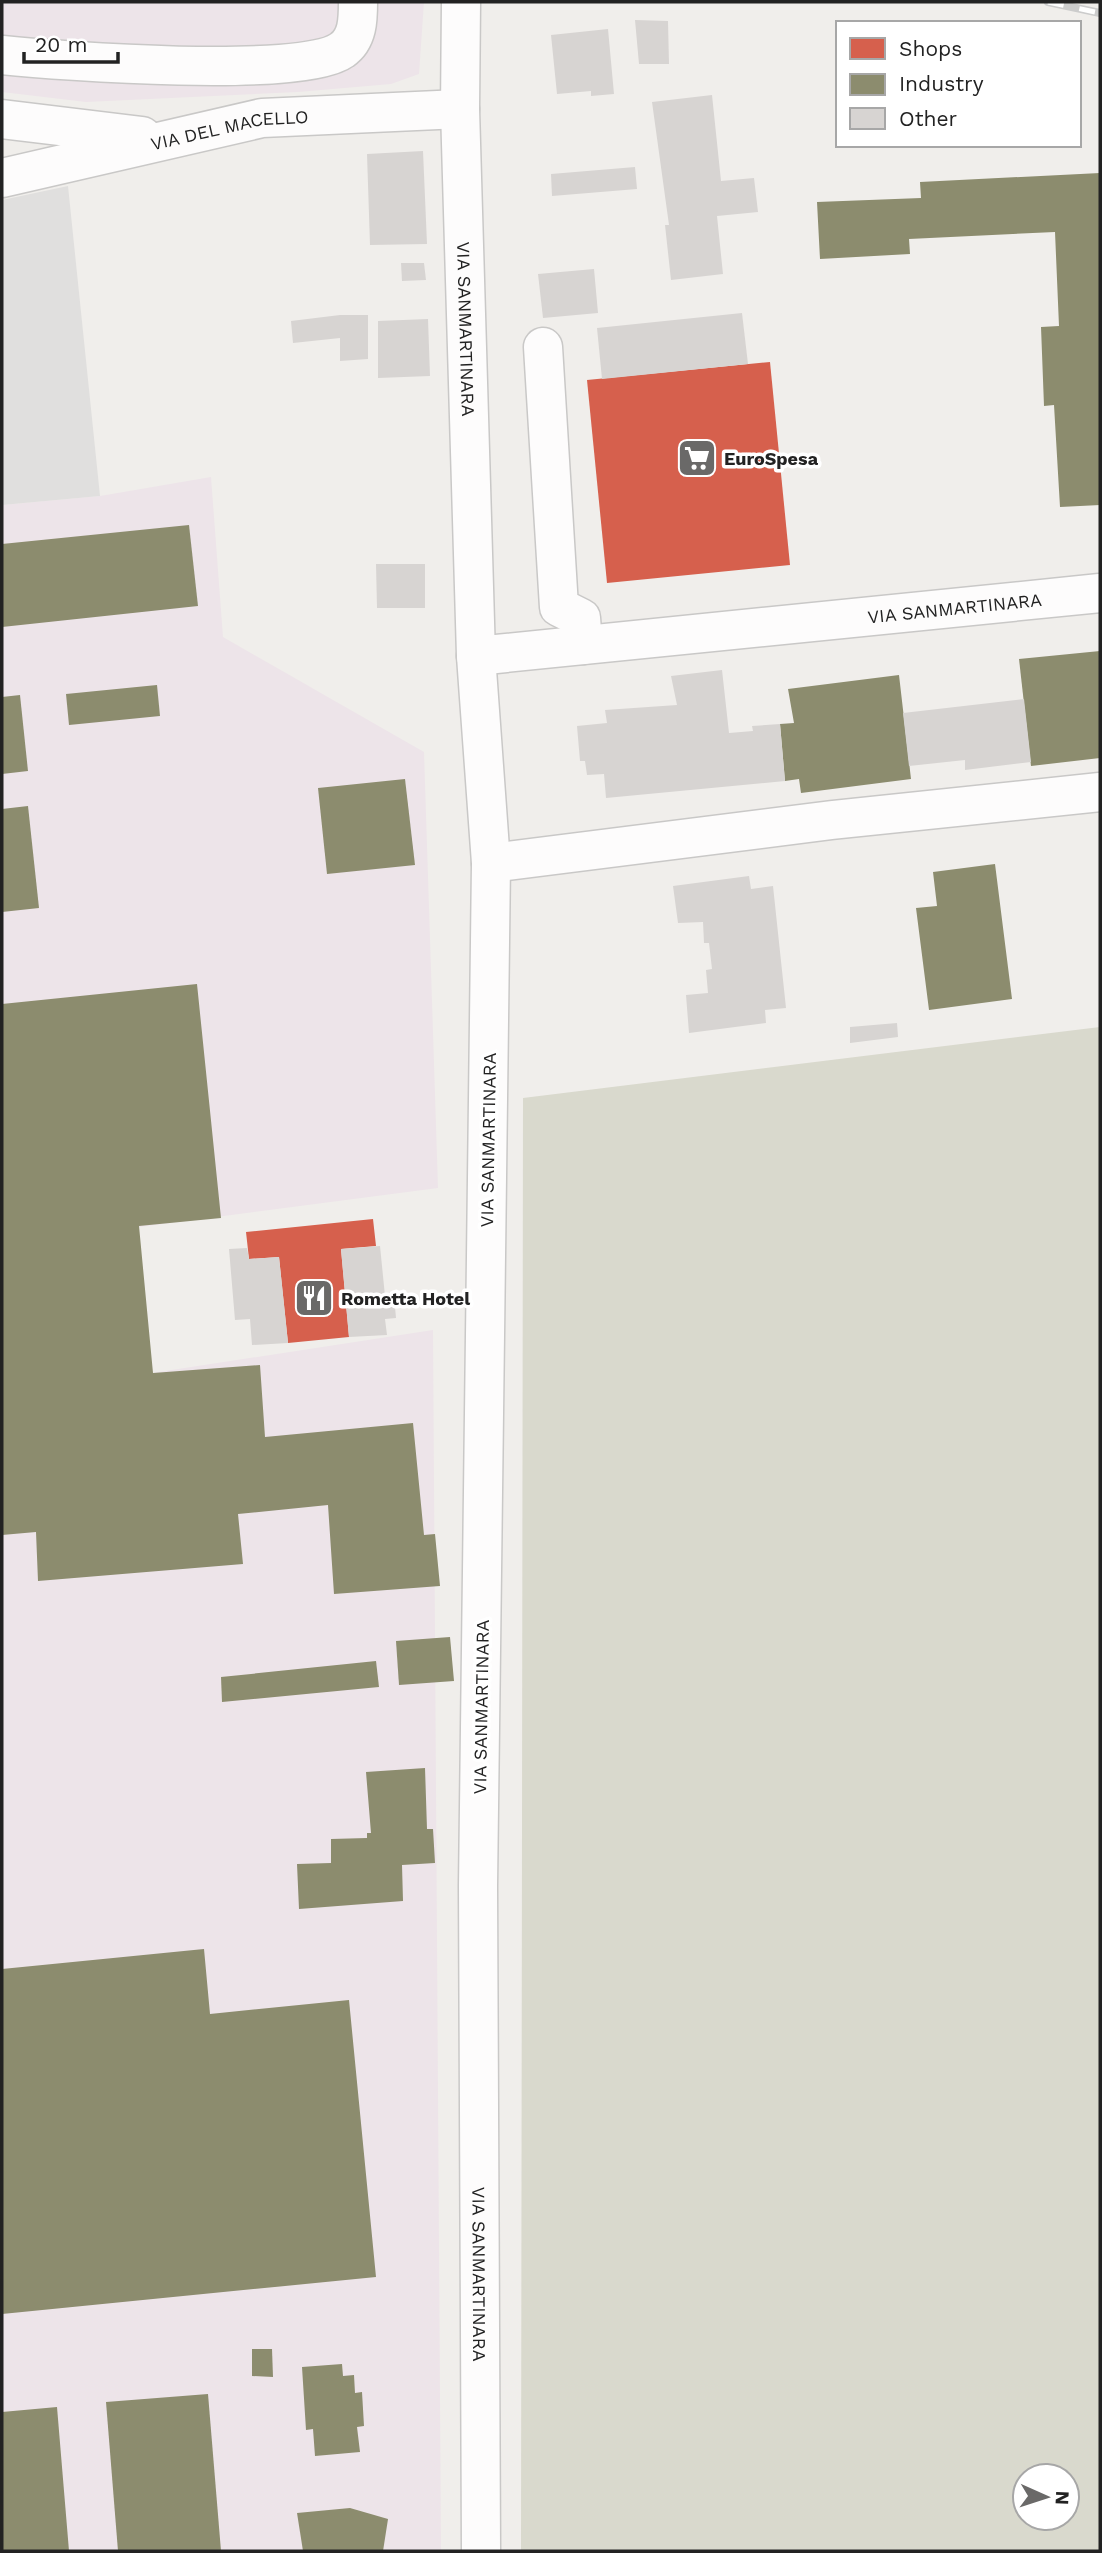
<svg xmlns="http://www.w3.org/2000/svg" width="1102" height="2553" viewBox="0 0 1102 2553" font-family="'Work Sans',sans-serif">
	<style>
		.industrial { fill: #ede4e9 }
		.construction { fill: #d9d9cd; fill-rule: evenodd }
		.parking { fill: #e0dfde }
		.shops { fill: #d6604d }
		.industry { fill: #8c8c6e }
		.building { fill: #d7d4d2 }
		.lines { fill: none; stroke-linecap: round; stroke-linejoin: round }
		.minor-casing { stroke: #c9c8c7; stroke-width: 41 }
		.minor { stroke: #fdfcfc; stroke-width: 38 }
		.rail-casing { stroke: #ccc; stroke-width: 8 }
		.rail { stroke: #fff; stroke-width: 5; stroke-dasharray: 16; stroke-linecap: butt }
		.labels { text-anchor: middle; dominant-baseline: central; stroke-width: 7; stroke-linejoin: round; paint-order: stroke }
		.street-label { font-size: 18px; fill: #222; stroke: #fff }
		.poi-label { font-size: 18px; font-weight: bold; fill: #222; stroke: #fff; text-anchor: start }
	</style>
	<rect width="100%" height="100%" fill="#f0eeeb"/>
	<g class="industrial">
		<polygon points="2,2 424,2 419,74 391,84 298,92 86,102 2,92"/>
		<polygon points="211,477 223,637 424,752 438,1188 125,1229 139,1375 433,1330 441,2551 2,2551 2,505 100,496"/>
	</g>
	<path class="construction" d="M1100,1027V2551H521L523,1098ZM1025,2476H1067V2518H1025Z"/>
	<polygon class="parking" points="68,186 100,496 2,505 2,200"/>
	<g class="shops">
		<polygon points="770,362 790,565 607,583 587,380"/>
		<polygon points="373,1219 376,1246 341,1249 349,1337 288,1343 279,1257 249,1259 246,1232"/>
	</g>
	<g class="industry">
		<polygon points="1100,173 1100,505 1060,507 1054,405 1044,406 1041,327 1059,326 1055,232 909,239 910,254 820,259 817,202 921,198 920,182"/>
		<polygon points="189,525 198,606 2,627 2,544"/>
		<polygon points="1100,651 1100,758 1031,766 1019,659"/>
		<polygon points="899,675 911,779 801,793 799,779 785,781 780,724 794,723 788,689"/>
		<polygon points="157,685 160,716 69,725 66,694"/>
		<polygon points="20,695 28,771 2,774 2,697"/>
		<polygon points="405,779 415,865 327,874 318,788"/>
		<polygon points="28,806 39,908 2,912 2,809"/>
		<polygon points="995,864 1012,999 929,1010 916,908 937,906 933,872"/>
		<polygon points="197,984 221,1218 139,1226 153,1373 260,1365 265,1437 413,1423 424,1535 435,1534 440,1586 334,1594 328,1505 238,1514 243,1564 38,1581 36,1532 2,1535 2,1004"/>
		<polygon points="450,1637 454,1681 399,1685 396,1641"/>
		<polygon points="376,1661 379,1687 222,1702 221,1677"/>
		<polygon points="425,1768 427,1829 433,1829 435,1863 402,1865 403,1901 299,1909 297,1864 331,1863 331,1839 367,1838 367,1833 371,1833 366,1772"/>
		<polygon points="204,1949 210,2014 349,2000 376,2277 2,2314 2,1969"/>
		<polygon points="252,2349 272,2349 273,2377 252,2376"/>
		<polygon points="342,2364 343,2376 354,2375 355,2393 362,2392 364,2426 357,2427 360,2452 315,2456 313,2429 306,2430 302,2367"/>
		<polygon points="208,2394 221,2551 118,2551 106,2402"/>
		<polygon points="57,2407 69,2551 2,2551 2,2412"/>
		<polygon points="350,2508 388,2519 383,2551 303,2551 297,2513"/>
	</g>
	<g class="building">
		<polygon points="635,20 668,21 669,64 639,64"/>
		<polygon points="608,29 614,94 591,96 591,91 557,94 551,35"/>
		<polygon points="712,95 721,181 754,178 758,212 717,216 723,274 671,280 665,225 669,225 652,102"/>
		<polygon points="423,151 427,244 370,245 367,154"/>
		<polygon points="635,167 637,189 552,196 551,174"/>
		<polygon points="401,263 424,263 426,280 402,281"/>
		<polygon points="594,269 598,313 543,318 538,274"/>
		<polygon points="742,313 748,364 602,379 597,328"/>
		<polygon points="340,315 368,315 368,359 340,361 340,338 293,343 291,321"/>
		<polygon points="428,319 430,376 378,378 378,321"/>
		<polygon points="376,564 425,564 425,608 377,608"/>
		<polygon points="722,670 729,733 753,731 752,726 780,724 785,781 606,798 604,774 587,775 585,761 580,761 577,726 607,723 605,710 677,705 671,676"/>
		<polygon points="1024,699 1031,762 965,770 965,760 909,766 903,713"/>
		<polygon points="749,876 751,889 773,886 786,1008 765,1010 766,1023 689,1033 686,995 708,993 706,970 712,969 709,943 704,943 703,922 678,923 673,886"/>
		<polygon points="897,1023 898,1037 850,1043 850,1027"/>
		<polygon points="380,1246 385,1296 394,1296 396,1318 385,1319 387,1335 349,1337 341,1249"/>
		<polygon points="247,1248 249,1259 279,1257 288,1343 252,1345 250,1319 235,1320 229,1249"/>
	</g>
	<g class="lines">
		<g class="minor-casing">
			<g id="minor">
				<path id="s1" d="M461,2L460,109L476,656L491,863L478,1886L481,2551"/>
				<path d="M2,55C60,61 302,79 342,50C358,39 358,19 358,2"/>
				<polyline points="2,119 142,136"/>
				<path id="s2" d="M2,178L262,118L460,109"/>
				<polyline points="543,347 559,607 581,618 583,645"/>
				<path id="s3" d="M476,656L1100,593"/>
				<polyline points="491,863 832,820 1100,792"/>
			</g>
		</g>
		<use href="#minor" class="minor"/>
		<g class="rail-casing">
			<polyline id="rail" points="1048,2 1100,13"/>
		</g>
		<use href="#rail" class="rail"/>
	</g>
	<defs>
		<g id="supermarket-square" transform="scale(2.0125)"><rect x="-9" y="-9" width="18" height="18" rx="4" fill="#6a6968" stroke="#fff"/><path d="M-6-5.5h2.5l.6 2H6L4.5 2H-2.5L-4.4-4H-6ZM-1.5 3.2a1.3 1.3 0 1 0 .1 0ZM3 3.2a1.3 1.3 0 1 0 .1 0Z" fill="#fff"/></g>
		<g id="restaurant-square" transform="scale(2.0125)"><rect x="-9" y="-9" width="18" height="18" rx="4" fill="#6a6968" stroke="#fff"/><path d="M-5-6h1v4h1v-4h1v4h1v-4h1v5L-1.5 .5V6h-2V.5L-5-1ZM5-6V6H3V1.5H1.5Q1.5-4 5-6Z" fill="#fff"/></g>
	</defs>
	<g fill-rule="evenodd">
		<use href="#supermarket-square" x="697" y="458"/>
		<use href="#restaurant-square" x="314" y="1298"/>
	</g>
	<g class="labels">
		<g class="street-label">
			<text stroke="none"><textPath href="#s2" startOffset="233">VIA DEL MACELLO</textPath></text>
			<text stroke="none"><textPath href="#s1" startOffset="327">VIA SANMARTINARA</textPath></text>
			<text stroke="none"><textPath href="#s3" startOffset="481">VIA SANMARTINARA</textPath></text>
			<text transform="translate(488 1140) rotate(-89)">VIA SANMARTINARA</text>
			<text transform="translate(481 1707) rotate(-89)">VIA SANMARTINARA</text>
			<text stroke="none"><textPath href="#s1" startOffset="2273">VIA SANMARTINARA</textPath></text>
		</g>
		<g class="poi-label">
			<text x="724" y="458">EuroSpesa</text>
			<text x="341" y="1298">Rometta Hotel</text>
		</g>
	</g>
	<rect width="1102" height="2553" fill="none" stroke="#222222" stroke-width="7"/>
	<rect x="836" y="21" width="245" height="126" fill="#ffffff" stroke="#a7a7a7" stroke-width="2"/>
	<rect x="850" y="38" width="35" height="21" fill="#d6604d" stroke="#a7a7a7" stroke-width="2"/>
	<text x="899" y="56" font-size="21" fill="#222222">Shops</text>
	<rect x="850" y="74" width="35" height="21" fill="#8c8c6e" stroke="#a7a7a7" stroke-width="2"/>
	<text x="899" y="91" font-size="21" fill="#222222">Industry</text>
	<rect x="850" y="108" width="35" height="21" fill="#d7d4d2" stroke="#a7a7a7" stroke-width="2"/>
	<text x="899" y="126" font-size="21" fill="#222222">Other</text>
	<g transform="translate(1046 2497) rotate(93)"><circle r="33" fill="#ffffff" stroke="#a7a7a7" stroke-width="2"/>
	<path d="M0-5L12 26L0 18L-12 26Z" fill="#6a6968"/>
	<text y="-10" font-size="19" font-weight="bold" text-anchor="middle" fill="#222222">N</text>
	</g>
	<path d="M24 52v10h94v-10" fill="none" stroke="#222222" stroke-width="3.5"/>
	<text x="35" y="52" font-size="21" fill="#222222" stroke="#ffffff" stroke-width="5" paint-order="stroke">20 m</text>
</svg>
